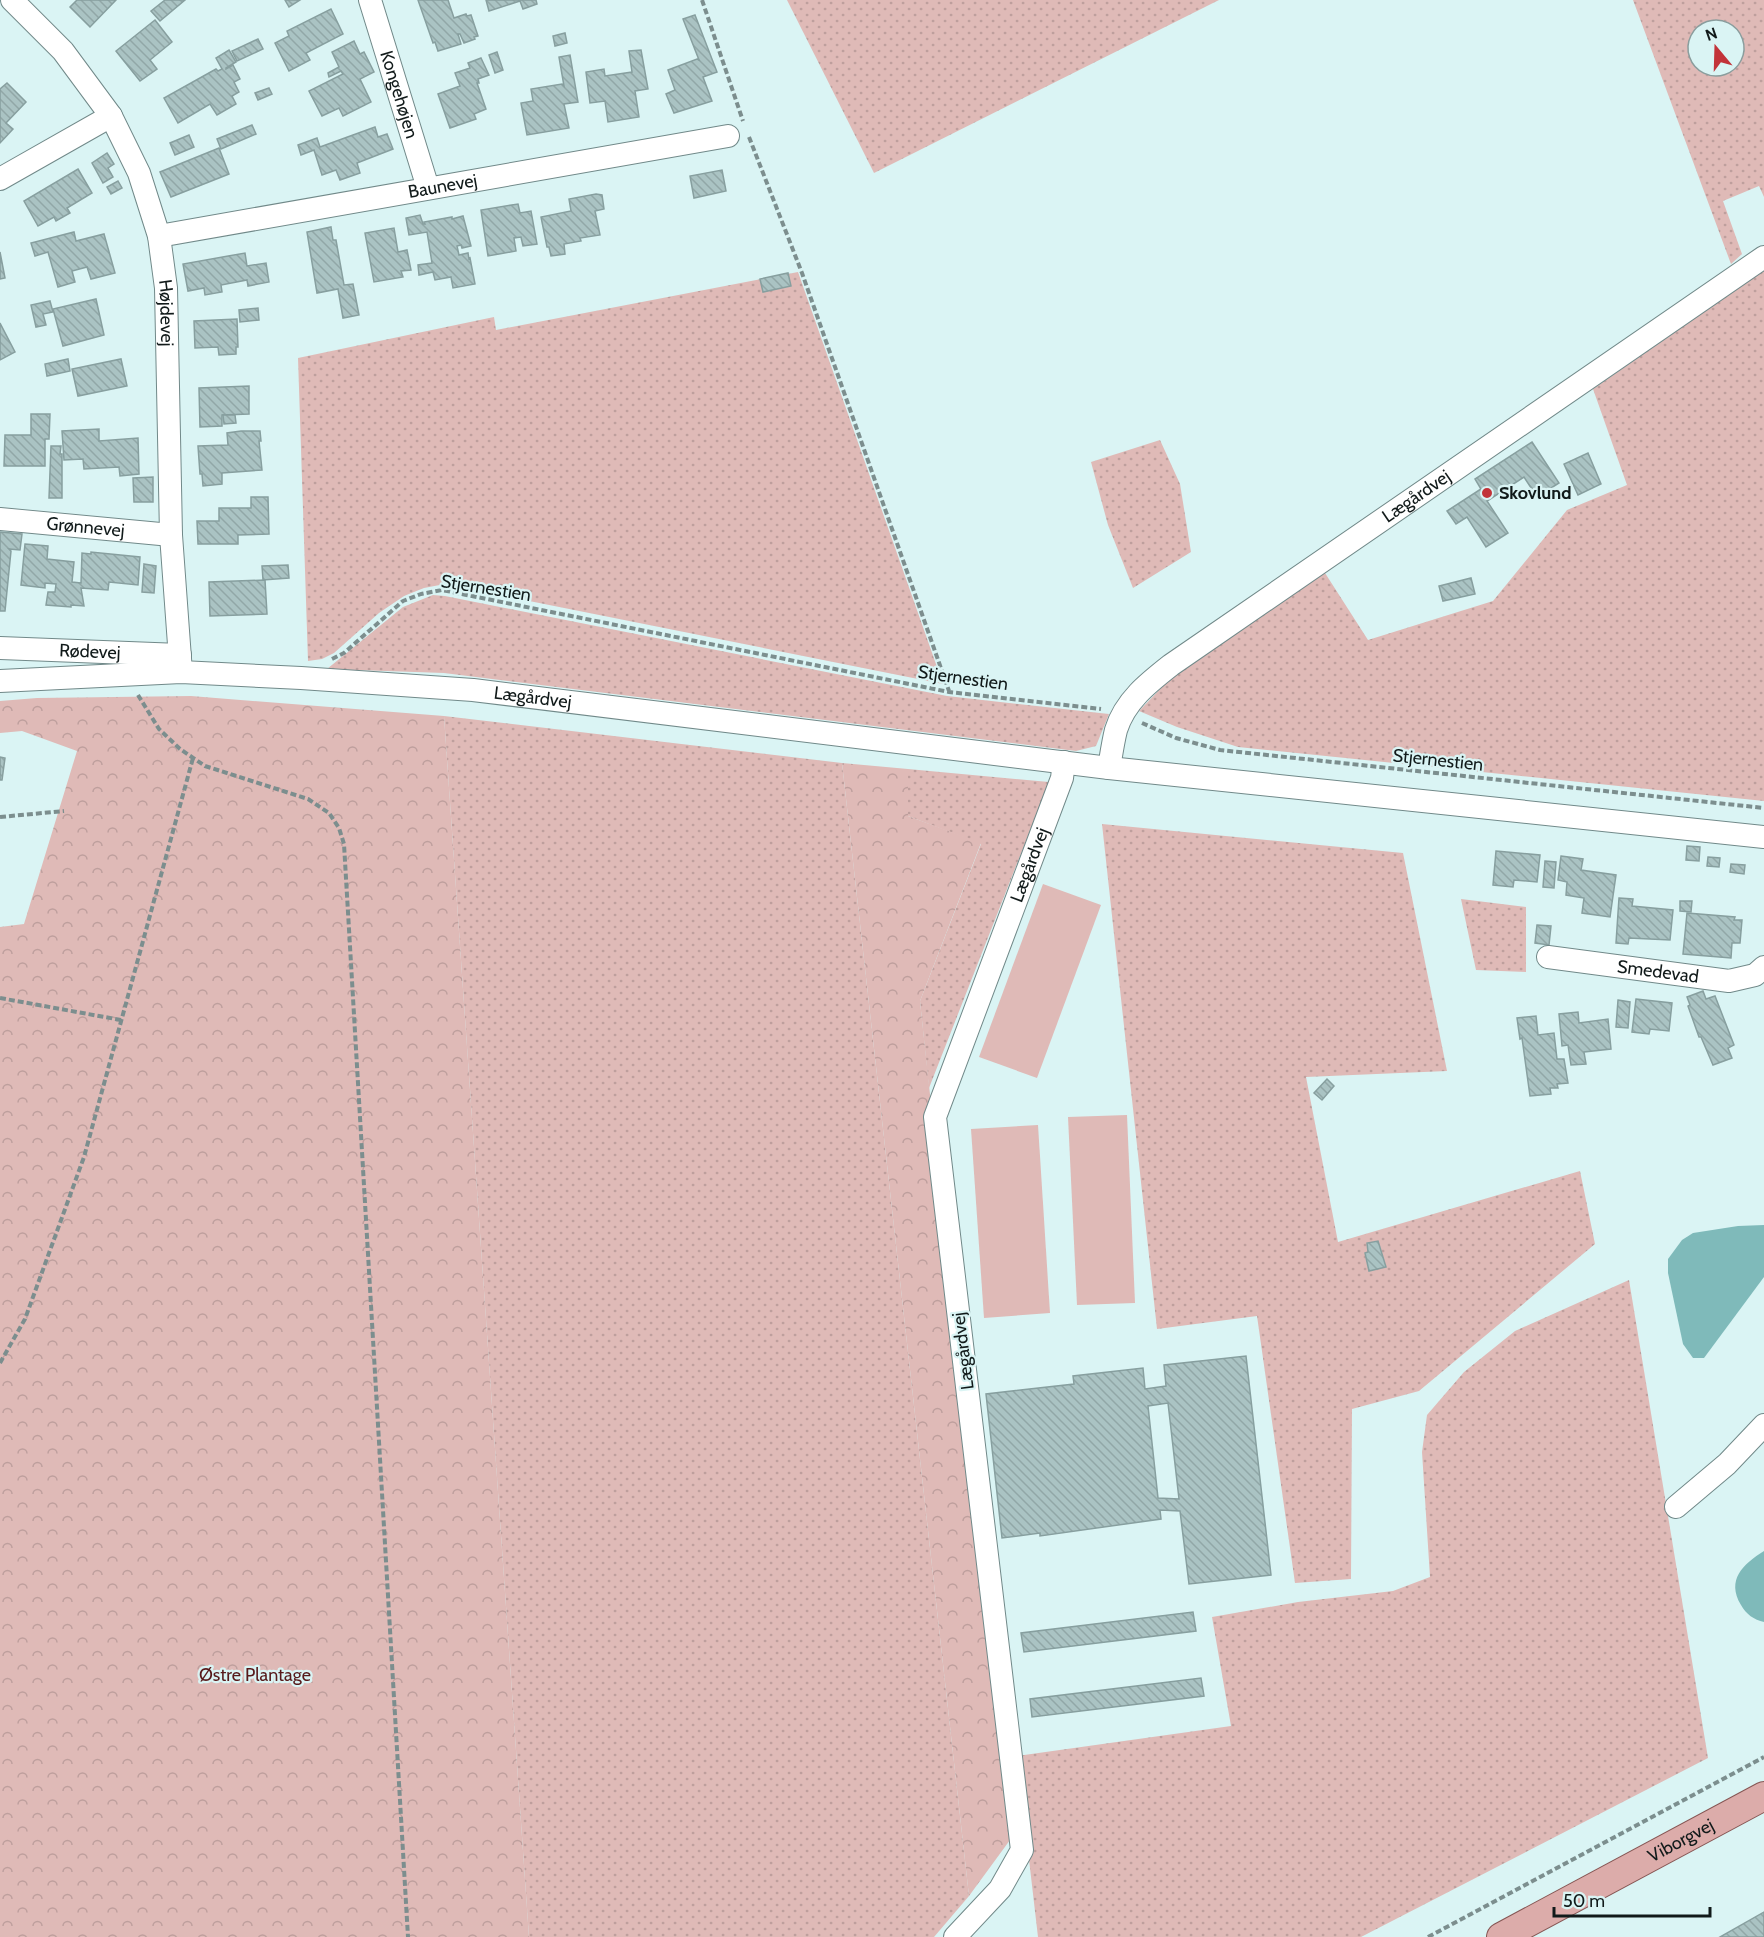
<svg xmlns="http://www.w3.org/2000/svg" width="1764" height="1937" viewBox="0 0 1764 1937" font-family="Cabin,sans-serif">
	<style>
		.grass { fill: url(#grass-dots); fill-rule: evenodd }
		.forest { fill: url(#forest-crowns) }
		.pitch { fill: #dfbab7 }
		.water { fill: #7fbaba }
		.building { fill: url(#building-back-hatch); stroke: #879f9f; stroke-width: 1.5; fill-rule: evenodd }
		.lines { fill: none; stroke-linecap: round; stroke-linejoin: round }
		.minor-casing { stroke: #718989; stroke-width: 24 }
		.major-casing { stroke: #855553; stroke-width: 30 }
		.path { stroke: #7c8e8e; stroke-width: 4; stroke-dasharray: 6 3; stroke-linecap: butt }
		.minor { stroke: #fff; stroke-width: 22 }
		.major { stroke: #dcacaa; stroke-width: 28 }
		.poi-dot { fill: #c23339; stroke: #daf4f4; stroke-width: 2 }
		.labels { text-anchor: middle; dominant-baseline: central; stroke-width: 4.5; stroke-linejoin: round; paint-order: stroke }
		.street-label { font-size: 18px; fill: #111a1a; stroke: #daf4f4 }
		.poi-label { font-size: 18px; font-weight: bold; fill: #111a1a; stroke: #daf4f4; text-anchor: start }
		.park-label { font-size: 18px; fill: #57191a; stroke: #daf4f4 }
	</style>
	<defs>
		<pattern id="grass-dots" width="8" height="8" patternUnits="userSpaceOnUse" patternTransform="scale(1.5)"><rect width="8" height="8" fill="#dfbab7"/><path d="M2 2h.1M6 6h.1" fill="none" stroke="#be9f9d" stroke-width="1.8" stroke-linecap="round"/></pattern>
		<pattern id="forest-crowns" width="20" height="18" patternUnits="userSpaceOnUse" patternTransform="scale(1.5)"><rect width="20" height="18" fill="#dfbab7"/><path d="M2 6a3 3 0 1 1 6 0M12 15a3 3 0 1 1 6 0" fill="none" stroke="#be9f9d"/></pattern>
		<pattern id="building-back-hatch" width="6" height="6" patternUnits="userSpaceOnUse" patternTransform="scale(1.5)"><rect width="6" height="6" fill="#aac3c3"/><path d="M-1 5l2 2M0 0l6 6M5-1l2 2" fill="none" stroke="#91a7a7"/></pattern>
	</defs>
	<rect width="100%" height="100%" fill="#daf4f4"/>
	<g class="grass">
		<polygon points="787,0 1219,0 874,173"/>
		<path d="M1633,0H1764V197L1759,186L1723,201L1742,254L1731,264ZM1698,30H1734V66H1698Z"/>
		<polygon points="1764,270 1764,801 1238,747 1177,727 1139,711 1165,684 1190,665 1325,573 1368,640 1493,601 1567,510 1627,485 1593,389"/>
		<polygon points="798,272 943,684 445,584 424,588 404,596 379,613 334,653 322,659 308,661 298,358 494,317 496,330"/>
		<polygon points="1160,440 1180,484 1191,552 1133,588 1108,525 1091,462"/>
		<polygon points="433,595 445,596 947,696 1109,714 1096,746 1076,751 444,673 327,669 403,607"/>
		<polygon points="444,716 842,763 969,1896 934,1937 529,1937"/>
		<polygon points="908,769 1049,782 929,1088 920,1001 981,844 908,816"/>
		<polygon points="1102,824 1403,853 1447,1071 1306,1077 1338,1242 1580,1171 1595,1244 1419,1391 1352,1409 1351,1579 1295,1583 1257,1316 1157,1329"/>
		<polygon points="1461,899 1526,907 1526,972 1476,970"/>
		<polygon points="1629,1280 1708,1758 1361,1937 1038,1937 1017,1756 1231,1726 1212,1617 1298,1602 1393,1591 1430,1577 1422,1452 1427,1415 1464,1372 1515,1331"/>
	</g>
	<g class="forest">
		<polygon points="191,696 444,716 529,1937 0,1937 0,927 24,924 77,751 22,731 0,733 0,701 37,698"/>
		<polygon points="842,763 908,769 908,816 981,843 920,1001 1010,1840 969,1896"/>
	</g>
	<g class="pitch">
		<polygon points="1043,884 1101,905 1037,1078 979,1057"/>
		<polygon points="1127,1115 1135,1303 1077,1305 1068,1117"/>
		<polygon points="1038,1125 1050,1313 984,1318 971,1129"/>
	</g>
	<g class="water">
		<polygon points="1764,1225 1764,1277 1704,1358 1693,1358 1683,1344 1668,1273 1668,1259 1682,1240 1693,1233 1738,1226"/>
		<path d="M1764,1551V1622C1754,1620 1746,1614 1741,1605C1726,1580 1743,1564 1764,1551Z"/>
	</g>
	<g class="building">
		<polygon points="77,0 116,0 90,27 70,7"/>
		<polygon points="165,0 185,0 160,21 151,11"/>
		<polygon points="285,0 300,0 289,7"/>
		<polygon points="418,0 448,0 454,18 466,14 467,16 471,15 478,36 474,37 475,39 464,43 460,34 458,34 461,44 438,51 435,42 433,43"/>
		<polygon points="486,0 536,0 537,4 523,9 520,1 489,11"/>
		<polygon points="331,9 343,34 306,53 310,60 289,71 275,43 289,36 287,31"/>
		<polygon points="695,15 717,72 703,77 712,101 674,113 666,94 675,90 668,70 697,59 699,60 683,19"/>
		<polygon points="155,20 172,42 150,60 157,69 140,81 116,51"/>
		<polygon points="565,33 567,43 555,46 553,36"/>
		<polygon points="258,39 263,49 237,61 232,51"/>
		<polygon points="354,41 360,54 364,52 374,72 360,79 371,102 343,116 339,108 322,116 309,91 343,74 341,71 329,77 328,73 339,67 332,52"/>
		<polygon points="229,50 236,62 226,68 226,69 233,65 240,79 234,82 239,92 232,96 236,104 217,115 210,104 178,123 164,98 216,69 218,71 222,69 216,58"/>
		<polygon points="641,50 648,89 635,91 639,117 608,122 605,101 590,103 586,72 604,69 605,76 632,72 629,51"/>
		<polygon points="497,52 503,70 495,73 489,55"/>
		<polygon points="570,55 578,102 564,104 569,128 527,135 521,103 533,101 531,89 562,84 564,86 559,57"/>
		<polygon points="481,58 489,75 478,79 479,83 477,83 486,109 474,114 476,119 450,128 438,94 460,86 455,73 470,68 468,63"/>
		<polygon points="7,83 26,102 6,123 13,129 0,143 0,89"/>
		<polygon points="269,88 272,94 258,100 255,93"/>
		<polygon points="252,125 256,134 221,149 217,139"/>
		<polygon points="375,127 378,137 387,134 393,149 357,163 360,173 340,180 336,170 322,175 314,150 301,155 298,145 317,138 320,147"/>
		<polygon points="189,135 194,147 175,155 170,143"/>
		<polygon points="219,148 229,174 171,197 160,172"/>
		<polygon points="107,153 114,164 108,168 113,177 103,183 92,163"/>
		<polygon points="78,169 92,193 67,208 70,213 56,221 54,217 38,226 24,201"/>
		<polygon points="722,170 726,191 694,198 690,176"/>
		<polygon points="118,181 122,188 111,194 107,187"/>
		<polygon points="596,194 602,195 604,209 595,211 600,235 580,238 581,241 564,244 565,254 551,256 549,247 547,247 541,217 571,211 569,199"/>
		<polygon points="518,204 520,213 531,211 537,244 523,246 521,237 514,238 516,251 488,256 481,210"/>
		<polygon points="420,215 423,224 425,224 424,222 452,217 452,219 463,216 471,246 462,248 461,245 457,246 459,255 468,253 469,259 470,258 475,284 453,288 451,277 435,280 433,272 419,275 418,265 432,263 427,232 409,235 406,218"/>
		<polygon points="331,227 333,240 336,240 344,285 353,284 359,315 343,318 338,289 317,293 307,232"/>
		<polygon points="394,228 398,252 407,250 411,270 401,271 403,277 374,282 365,233"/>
		<polygon points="74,232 76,241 104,234 115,273 91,279 87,267 72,271 75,282 58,287 48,252 35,256 31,243"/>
		<polygon points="0,252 5,278 0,279"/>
		<polygon points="245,253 247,266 266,263 269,282 248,286 247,280 221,285 222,292 205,295 204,288 188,291 183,264"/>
		<polygon points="788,273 791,286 763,292 760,279"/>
		<polygon points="96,299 104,335 63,346 53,309"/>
		<polygon points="50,301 53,312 43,314 46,325 36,327 31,305"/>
		<polygon points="258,308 259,320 240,322 239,310"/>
		<polygon points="237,319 238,347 236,347 236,354 219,355 218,347 195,348 194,321"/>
		<polygon points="0,323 15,352 0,360"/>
		<polygon points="68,359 70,371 47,376 45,364"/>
		<polygon points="121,359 127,386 78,396 72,369"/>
		<polygon points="249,386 249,414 222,415 222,426 200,427 199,388"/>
		<polygon points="31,414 50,414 49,439 45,439 45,466 4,466 5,435 31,435"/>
		<polygon points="223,415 235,415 236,423 224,424"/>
		<polygon points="99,429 99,441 138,438 139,474 120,476 119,467 84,469 83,459 64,460 62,431"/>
		<polygon points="241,431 260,431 261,441 259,441 262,470 222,473 222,484 203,486 202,474 200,474 198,446 228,445 227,433"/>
		<polygon points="1532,442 1559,483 1537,497 1524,477 1487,501 1508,533 1486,547 1467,517 1456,524 1447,511 1481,489 1475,479"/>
		<polygon points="51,446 61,446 60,454 62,454 62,498 49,498"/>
		<polygon points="1588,453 1601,484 1578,495 1564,464"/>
		<polygon points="153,477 153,502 134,502 133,478"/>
		<polygon points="251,497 268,497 269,534 238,535 238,544 198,544 197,521 219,521 219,508 251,508"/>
		<polygon points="0,532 22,534 20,550 9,549 11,551 5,611 0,611"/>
		<polygon points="25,544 48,546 47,559 74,562 72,582 81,583 82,553 91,554 91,552 140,557 138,585 109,582 108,590 81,588 84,606 71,605 71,607 46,605 48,592 55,592 56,584 45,583 45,588 21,585"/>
		<polygon points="144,564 156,566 154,593 142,592"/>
		<polygon points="288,565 289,578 263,580 262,566"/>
		<polygon points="1471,578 1475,594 1443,601 1439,586"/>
		<polygon points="265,580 267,614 210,616 209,582"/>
		<polygon points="0,757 5,758 2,780 0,780"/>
		<polygon points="1687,846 1700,847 1699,861 1686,860"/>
		<polygon points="1496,851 1540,855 1537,882 1514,880 1513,887 1493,885"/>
		<polygon points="1561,856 1583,859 1581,870 1616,875 1610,917 1582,913 1584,898 1566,895 1567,882 1558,880"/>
		<polygon points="1708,857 1720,858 1719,867 1707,866"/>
		<polygon points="1545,861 1556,862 1554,888 1543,887"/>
		<polygon points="1731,864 1745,865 1744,874 1730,872"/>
		<polygon points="1619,898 1633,899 1632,906 1673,910 1670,940 1629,938 1628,944 1616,943"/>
		<polygon points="1680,901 1692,901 1691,912 1680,911"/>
		<polygon points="1687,913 1735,917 1734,920 1742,920 1740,943 1732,943 1731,958 1683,954"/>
		<polygon points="1537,925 1551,926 1549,945 1535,943"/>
		<polygon points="1703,991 1706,999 1715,996 1734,1045 1728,1048 1732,1058 1713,1065 1701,1037 1699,1037 1688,1006 1690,1005 1687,997"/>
		<polygon points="1636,999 1672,1003 1669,1031 1650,1029 1649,1034 1632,1032"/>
		<polygon points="1618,1000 1630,1002 1628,1028 1616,1027"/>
		<polygon points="1578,1012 1579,1023 1608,1019 1611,1049 1584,1052 1586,1064 1571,1065 1568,1045 1562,1046 1559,1014"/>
		<polygon points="1536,1016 1538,1035 1554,1033 1557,1059 1564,1059 1568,1083 1557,1084 1558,1088 1550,1088 1551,1094 1530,1096 1522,1038 1520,1039 1517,1018"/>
		<polygon points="1327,1079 1334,1086 1322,1100 1314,1093"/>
		<polygon points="1378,1241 1386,1267 1369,1271 1365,1253 1368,1252 1367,1243"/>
		<path d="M1246,1356L1271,1575L1189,1584L1180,1511L1160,1510L1161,1519L1040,1536V1533L1002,1538L986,1394L1074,1384L1073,1376L1143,1368L1145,1389L1166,1386L1164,1365ZM1168,1403L1179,1499L1158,1498L1148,1406Z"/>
		<polygon points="1193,1612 1196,1631 1024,1652 1021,1633"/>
		<polygon points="1201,1678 1204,1696 1032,1717 1030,1699"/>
		<polygon points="1764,1912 1764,1937 1720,1937"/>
	</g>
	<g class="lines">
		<g class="minor-casing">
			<g id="minor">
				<path id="s1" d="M12,0L63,51L111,116L139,173L159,236L166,288L171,535L181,672"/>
				<path id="s2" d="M370,0L428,188"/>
				<polyline points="0,179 111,116"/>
				<path id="s3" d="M159,236L728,136"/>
				<path id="s4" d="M0,519L171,535"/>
				<path id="s5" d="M0,648L180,655"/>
				<path id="s6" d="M0,681L181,672L301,678L473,690L1109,768L1764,837"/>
				<path id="s7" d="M1109,768C1111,756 1113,742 1116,730C1125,701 1148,683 1171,665L1764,257"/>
				<path id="s8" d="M1548,957L1729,981L1755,975L1764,967"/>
				<polyline points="1676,1507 1727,1464 1764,1425"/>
				<path id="s9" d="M955,1937L1000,1889L1022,1850L935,1117L1062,778L1064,762"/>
			</g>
		</g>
		<g class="major-casing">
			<g id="major">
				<path id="s10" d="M1501,1937L1764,1796"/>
			</g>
		</g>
		<g class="path">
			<polyline points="702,0 743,121"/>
			<polyline points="749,137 802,273 949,691"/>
			<polyline points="332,659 344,653 403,601 421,594 442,590 949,692 1101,709"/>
			<polyline points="138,695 159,729 180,749 205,766 308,799 329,813 339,828 344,844 408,1937"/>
			<polyline points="1142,723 1176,738 1220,750 1764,808"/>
			<polyline points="0,817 64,811"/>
			<polyline points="0,998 121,1020"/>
			<polyline points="0,1363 25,1319 84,1157 193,758"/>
			<polyline points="1428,1937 1764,1757"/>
		</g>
		<use href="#minor" class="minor"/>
		<use href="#major" class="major"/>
	</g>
	<circle class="poi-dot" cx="1487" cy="493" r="6"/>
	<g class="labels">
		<g class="street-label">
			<text stroke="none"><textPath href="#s2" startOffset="99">Kongehøjen</textPath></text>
			<text stroke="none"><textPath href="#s3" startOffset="288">Baunevej</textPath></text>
			<text stroke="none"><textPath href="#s1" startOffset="360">Højdevej</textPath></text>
			<text stroke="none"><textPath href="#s7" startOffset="423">Lægårdvej</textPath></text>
			<text stroke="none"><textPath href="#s4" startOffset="86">Grønnevej</textPath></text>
			<text transform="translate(486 588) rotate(9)">Stjernestien</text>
			<text stroke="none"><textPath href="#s5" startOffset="90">Rødevej</textPath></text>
			<text transform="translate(963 678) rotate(8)">Stjernestien</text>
			<text stroke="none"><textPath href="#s6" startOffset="534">Lægårdvej</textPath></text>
			<text transform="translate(1438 760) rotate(6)">Stjernestien</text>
			<text stroke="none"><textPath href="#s9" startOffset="1118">Lægårdvej</textPath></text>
			<text stroke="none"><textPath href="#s8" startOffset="111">Smedevad</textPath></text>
			<text transform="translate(963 1351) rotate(-97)">Lægårdvej</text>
			<text stroke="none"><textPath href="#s10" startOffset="204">Viborgvej</textPath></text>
		</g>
		<g class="poi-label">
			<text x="1499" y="493">Skovlund</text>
		</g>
		<g class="park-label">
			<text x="255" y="1675">Østre Plantage</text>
		</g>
	</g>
	<g transform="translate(1716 48) rotate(341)"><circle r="28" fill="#daf4f4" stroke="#8a9d9d" stroke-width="1.5"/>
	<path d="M0-4.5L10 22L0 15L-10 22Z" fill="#c23339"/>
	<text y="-9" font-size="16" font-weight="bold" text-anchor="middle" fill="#111a1a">N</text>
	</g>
	<path d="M1554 1907v9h156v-9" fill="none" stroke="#111a1a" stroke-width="3"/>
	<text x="1563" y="1907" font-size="18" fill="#111a1a" stroke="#daf4f4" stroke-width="4.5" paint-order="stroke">50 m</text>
</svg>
